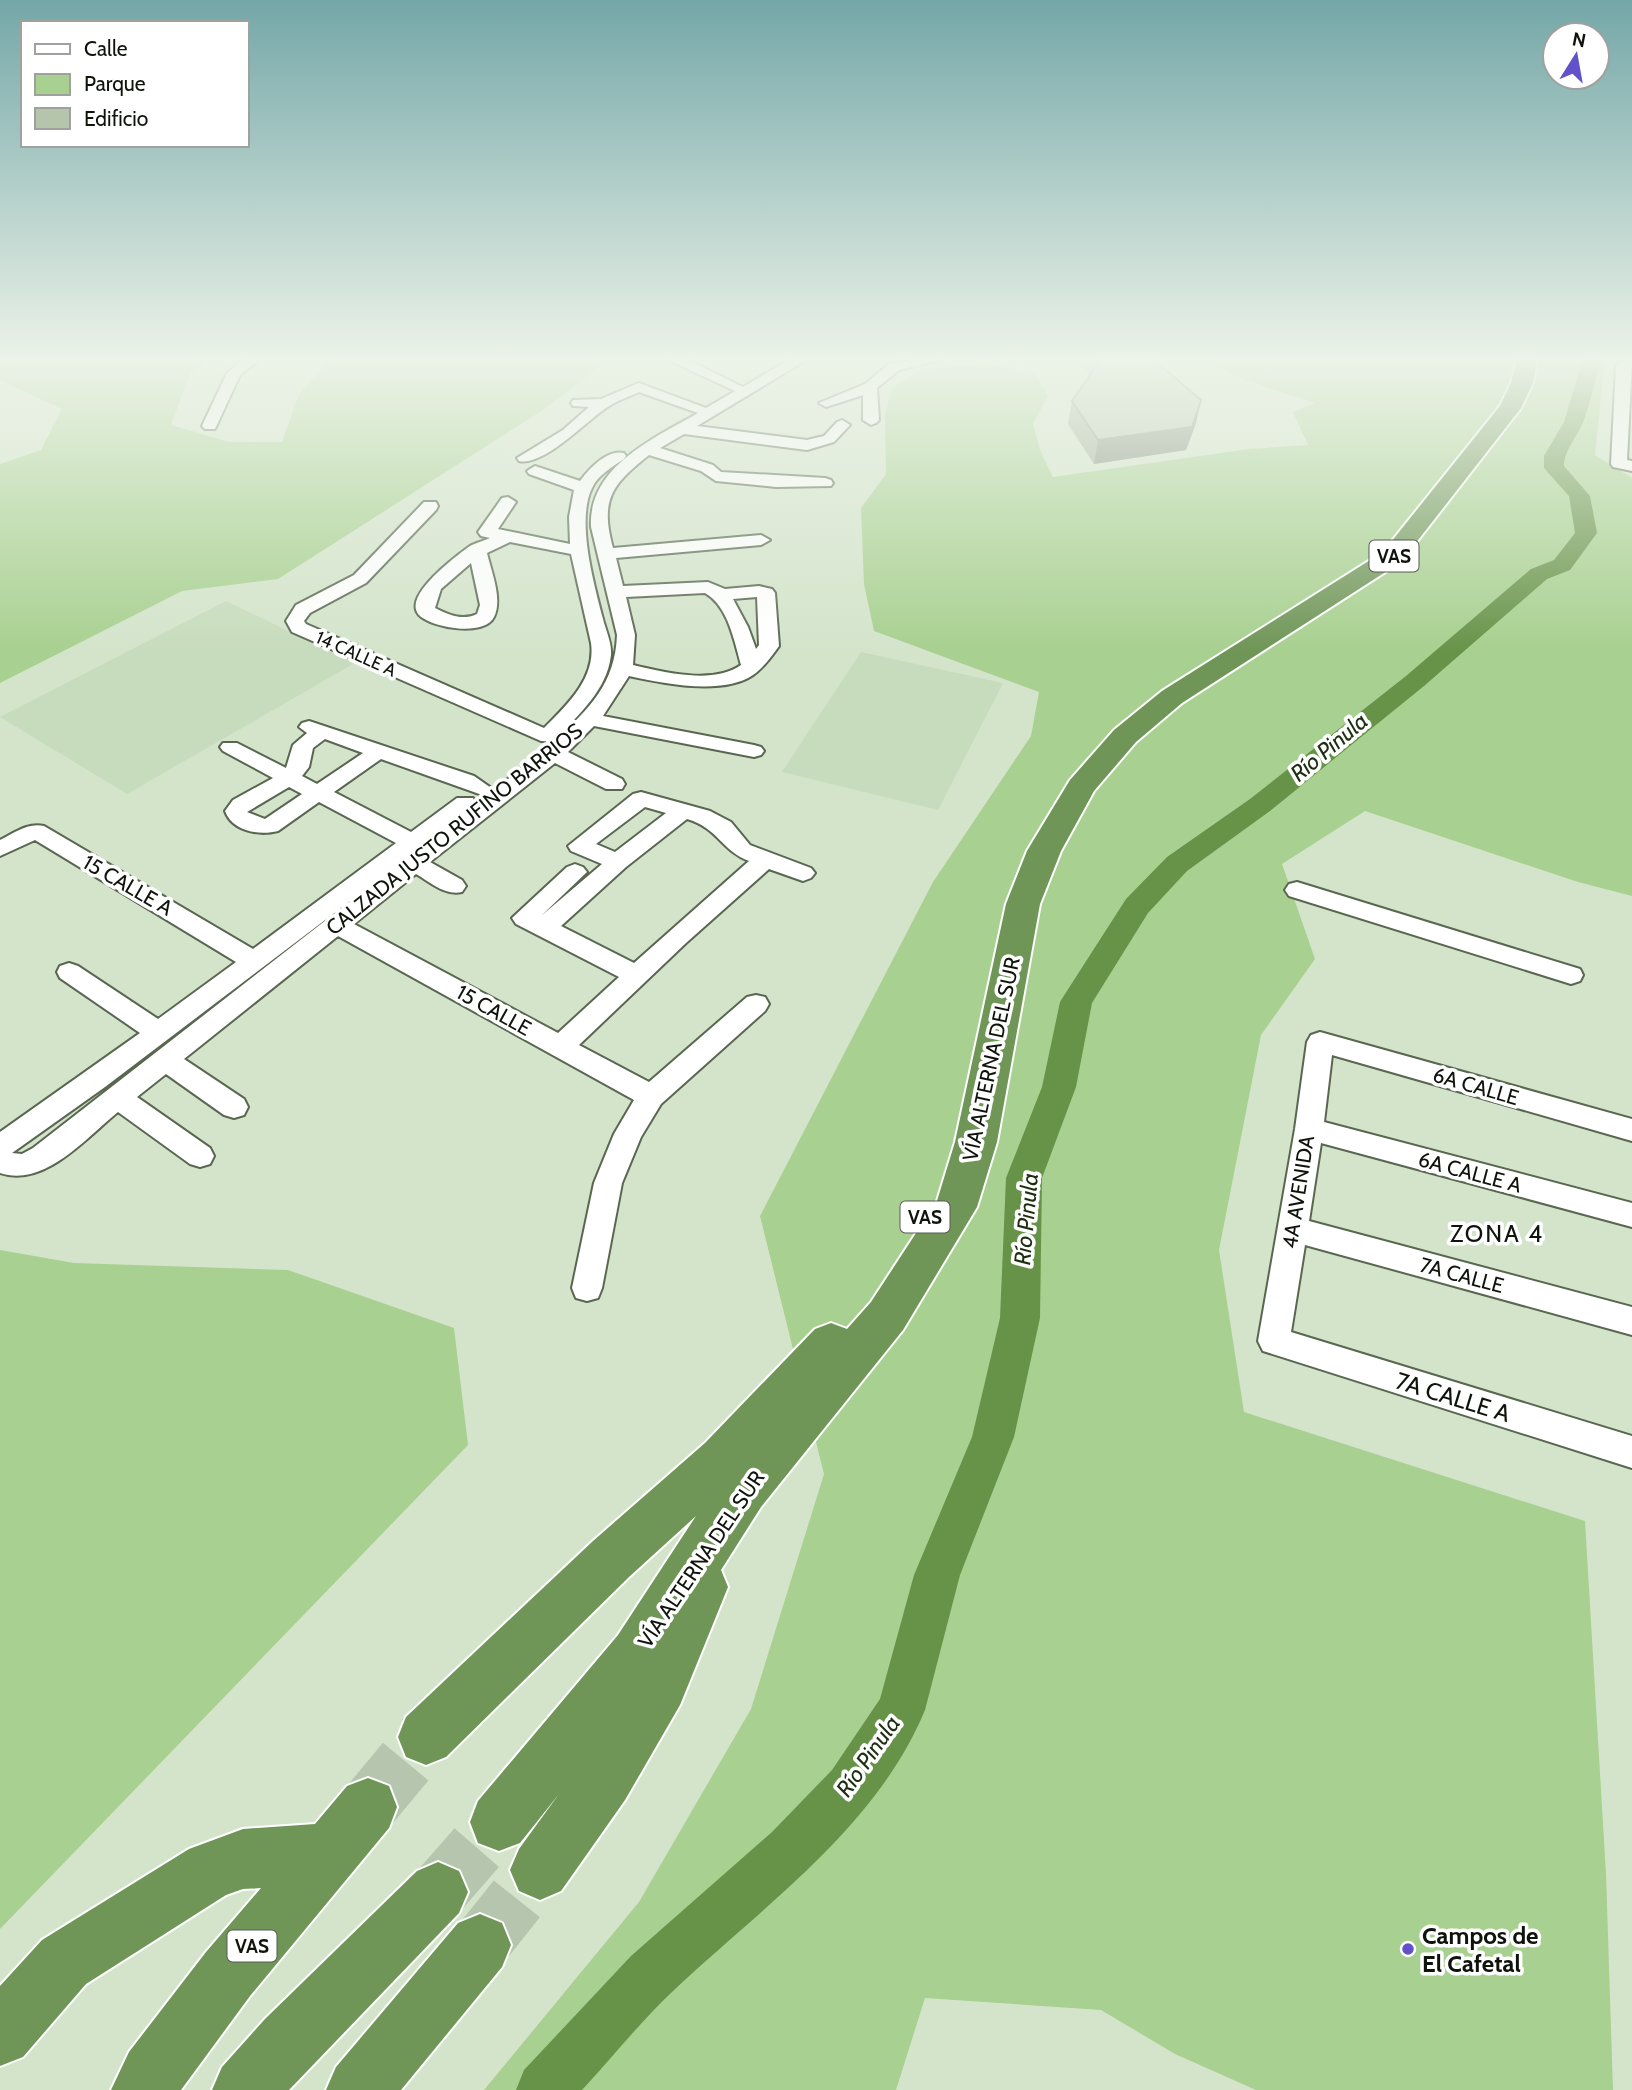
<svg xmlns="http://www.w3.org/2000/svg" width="1632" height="2090" viewBox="0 0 1632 2090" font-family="Cabin,sans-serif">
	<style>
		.built { fill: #c7dcbc }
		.green { fill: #a8d090 }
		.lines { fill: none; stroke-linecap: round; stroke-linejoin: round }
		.river { fill: #679349; fill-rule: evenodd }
		.highway-tunnel { stroke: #b6c5ae; stroke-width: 59; stroke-dasharray: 59 30; stroke-linecap: butt }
		.minor-casing { stroke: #596751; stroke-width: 4 }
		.highway-casing { stroke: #fff; stroke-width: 4 }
		.minor { fill: #fff; fill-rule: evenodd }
		.highway { fill: #6f9557; fill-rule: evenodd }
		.wall { fill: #9ca994 }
		.shaded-wall { fill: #7f8a78 }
		.building { fill: #b5c5ac; stroke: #7f8a78; stroke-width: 2 }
		.poi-dot { fill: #6151ca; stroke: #fff; stroke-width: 2.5 }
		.labels { text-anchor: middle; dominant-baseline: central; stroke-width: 7; stroke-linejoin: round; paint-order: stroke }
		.far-street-label { font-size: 18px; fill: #0e140b; stroke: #fff }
		.shield { fill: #fff; stroke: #565a54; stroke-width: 2 }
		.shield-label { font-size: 19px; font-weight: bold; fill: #0e140b }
		.street-label { font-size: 21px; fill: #0e140b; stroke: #fff }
		.water-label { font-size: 23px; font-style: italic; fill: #1d2f10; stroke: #fff }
		.quarter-label { font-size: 24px; letter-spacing: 2px; fill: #0e140b; stroke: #fff }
		.near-street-label { font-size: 24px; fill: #0e140b; stroke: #fff }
		.near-poi-label { font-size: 24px; font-weight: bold; fill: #0e140b; stroke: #fff; text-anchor: start }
	</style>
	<rect width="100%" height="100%" fill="#d4e4cb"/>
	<g class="built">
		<polygon points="226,601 355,663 127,794 0,717"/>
		<polygon points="861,652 1003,683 938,810 782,772"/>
	</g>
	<g class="green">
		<polygon points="0,359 209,359 190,373 171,425 229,442 282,442 299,394 332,359 610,359 543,410 278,579 182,591 0,683 0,464 41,450 62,409 0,380"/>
		<polygon points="1200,359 1605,359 1595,455 1632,478 1632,896 1578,882 1365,811 1282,864 1315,959 1261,1035 1219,1250 1244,1412 1585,1521 1606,1874 1613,2090 1256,2090 1175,2054 1101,2010 925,1998 896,2090 484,2090 639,1902 751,1709 824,1474 760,1216 933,882 1031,736 1039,692 874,631 864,584 861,508 886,474 885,414 892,389 921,369 990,364 1035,374 1048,396 1033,424 1040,450 1053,477 1249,449 1308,445 1293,412 1315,403 1245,380"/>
		<polygon points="0,1250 74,1263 288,1270 454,1328 468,1445 0,1929"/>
	</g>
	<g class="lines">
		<path class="river" d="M1583,359H1601C1595,380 1591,400 1584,420C1578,436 1564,450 1564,466L1590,496L1597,533L1570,570L1547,579L1424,686L1270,811L1187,871L1148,913L1092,1003L1076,1087L1042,1178L1040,1318L1014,1437L960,1575L925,1710C877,1827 761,1908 672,1992C640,2022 612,2058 582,2090H516L524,2070L631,1956L772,1832L832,1770L880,1699L914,1575L972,1437L1000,1318L1006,1178L1042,1087L1060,1002L1065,994L1126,899L1167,857L1250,799L1406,676L1531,569L1554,560L1575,533L1569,496L1544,468V456L1564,422Z"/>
		<g class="highway-tunnel">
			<polyline points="368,1807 426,1737"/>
			<polyline points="438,1892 499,1822"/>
			<polyline points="480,1945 540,1870"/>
		</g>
		<g class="minor-casing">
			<g id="minor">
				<polygon points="244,359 261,359 240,375 215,429 205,429 202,426 227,373"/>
				<path d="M666,359H686L743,387L790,359H808L697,426L807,440L824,436L837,422L842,420L850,425L834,442L807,450L684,434L660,448L713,465L721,472L825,478L831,480L833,483L831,486L776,487L716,481L701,471L649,455C611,485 600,500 613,548L761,535L770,540L761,545L616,558L623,586L708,582L725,589L759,586L772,589L775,593L779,646C772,656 763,668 753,675C722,696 662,683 629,676L603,716L754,745L761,747L764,751L761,755L754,757L594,726L568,752L622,779L625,784L622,789H606L555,763L430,862L462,880L466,886L462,892C445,896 430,882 416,874L354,924L558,1033L619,977L516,924L512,918L567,867L575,864L583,867L587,872L541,916L602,864L571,851L568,846L633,794L641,792L710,811L731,822L750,845L811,868L815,873L811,878L803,881L769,869L686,943L579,1045L649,1082L747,997L756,995L765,997L769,1004L765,1011L661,1104L641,1137L622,1183L602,1288L598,1298L587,1301L576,1298L572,1288L594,1183L614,1134L634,1100L338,936L184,1059L244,1099L248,1107L244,1115L234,1118L224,1115L166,1074L137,1097L210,1148L214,1156L210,1164L200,1167L190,1164L118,1112C86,1138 44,1188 0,1173V1132L140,1033L60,978L57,972L60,966L69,963L78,966L158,1019L236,962L35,840L0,856V840C14,833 28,822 44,826L253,949L396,843L319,802L278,831C259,836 232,831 225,811L233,800L273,778L223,751L220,747L223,743H237L286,768L293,745L307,733L299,727L302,723L309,721L474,776L494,790L555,742L541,741L292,632L286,621L296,605L354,575L424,502H436L438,506L436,510L366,583L310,613L304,621L306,624L544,728C567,705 596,678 591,643L571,554L510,542L487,553C491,571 503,599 494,617C484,637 432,628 419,615C401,596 459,554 470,546C475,543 484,541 490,538L481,536L478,532L502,498L508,497L516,502L498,529L570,544L569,517L574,490L529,474L527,471L535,466L580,481C589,469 607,449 624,453L626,456L624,459C612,467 598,475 592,488C576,520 594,585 603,619C606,631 612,643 611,655C607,691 578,714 556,740C590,707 615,684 617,635L591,527C588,467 653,439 698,413L639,392C629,397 618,400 609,406C589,418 544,467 519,461L517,458L563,430L589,407L573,406L571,403L573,400L601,399L639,383L706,408L735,391ZM471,563L480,605L477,614C462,621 449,615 435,608L441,589ZM705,593C728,606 734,640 741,665C713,685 664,672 633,665L635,635L626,597ZM757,597L759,645L756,649L748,627L733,599ZM325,739L363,753L317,784L302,776L309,767L313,748ZM381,759L485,796L475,804L473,798H457L411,832L334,792ZM289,787L302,794L265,819L247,812ZM645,807L666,813L615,852L596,844ZM687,819C718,828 722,851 749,861L634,963L561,926L626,867ZM366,889L33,1148L22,1154L12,1153L105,1087Z"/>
				<polygon points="912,359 944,359 899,370 877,388 879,420 876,423 871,425 863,420 863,395 826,407 819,403 865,384 889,364"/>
				<polygon points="1622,359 1632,359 1627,460 1632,461 1632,471 1613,467 1611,464 1616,366"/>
				<polygon points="1297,882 1580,969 1583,975 1580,981 1571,984 1289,896 1285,890 1289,884"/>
				<polygon points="1320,1032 1632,1119 1632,1141 1332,1055 1324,1122 1632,1203 1632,1227 1321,1143 1309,1221 1632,1307 1632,1335 1305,1245 1291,1332 1632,1436 1632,1468 1263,1351 1258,1341 1295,1129 1307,1042 1311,1035"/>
			</g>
		</g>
		<g class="highway-casing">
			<g id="highway">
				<polygon points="1517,359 1537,359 1533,383 1521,408 1401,562 1182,703 1136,742 1094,791 1061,851 1040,904 997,1142 977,1207 903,1330 761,1507 721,1570 728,1587 680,1705 625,1800 561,1891 540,1900 519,1891 510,1870 519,1849 559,1794 520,1843 499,1851 478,1843 470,1822 478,1801 618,1635 696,1516 629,1577 446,1757 426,1765 406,1757 398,1737 406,1717 593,1541 705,1443 815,1329 831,1323 847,1329 871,1302 937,1201 955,1142 1006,904 1027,851 1070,780 1114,730 1162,691 1383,552 1500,406 1511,383"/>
				<polygon points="368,1778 389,1786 397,1807 389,1828 250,1996 181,2090 111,2090 129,2052 206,1952 261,1888 243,1889 226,1895 86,1984 23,2057 0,2066 0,1986 42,1940 189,1849 243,1829 315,1824 347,1786"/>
				<polygon points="438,1862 459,1871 468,1892 459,1913 289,2090 212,2090 222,2067 265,2019 417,1871"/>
				<polygon points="480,1914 502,1923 511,1945 502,1967 401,2090 326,2090 336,2067 458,1923"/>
			</g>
		</g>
		<use href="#minor" class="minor"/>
		<use href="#highway" class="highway"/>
	</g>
	<polygon class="wall" points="1073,359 1153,359 1196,423 1186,450 1094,464 1068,424 1072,401 1090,375"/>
	<polygon class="shaded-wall" points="1201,400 1196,423 1186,450 1094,464 1098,440"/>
	<polygon class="building" points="1101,359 1153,359 1201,400 1192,427 1098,440 1072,401"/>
	<linearGradient id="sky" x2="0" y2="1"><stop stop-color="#74a7a8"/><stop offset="0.55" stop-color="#ecf3e8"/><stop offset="1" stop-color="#ecf3e8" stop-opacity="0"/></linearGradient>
	<rect width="1632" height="652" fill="url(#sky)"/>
	<circle class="poi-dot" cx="1408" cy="1949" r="7"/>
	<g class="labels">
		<g class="far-street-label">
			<text transform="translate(356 654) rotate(24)">14 CALLE A</text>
		</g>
		<g class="shield">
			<rect x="1369.5" y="540.5" width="49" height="31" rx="5"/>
			<rect x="900.5" y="1201.5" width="49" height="31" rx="5"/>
			<rect x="227.5" y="1930.5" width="49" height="31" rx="5"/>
		</g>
		<g class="shield-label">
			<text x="1394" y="556">VAS</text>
			<text x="925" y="1217">VAS</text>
			<text x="252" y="1946">VAS</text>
		</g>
		<g class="street-label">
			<text transform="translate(454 829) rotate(-39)">CALZADA JUSTO RUFINO BARRIOS</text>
			<text transform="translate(128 885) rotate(30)">15 CALLE A</text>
			<text transform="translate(494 1010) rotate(29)">15 CALLE</text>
			<text transform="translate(991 1059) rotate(-78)">VÍA ALTERNA DEL SUR</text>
			<text transform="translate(1476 1086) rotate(16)">6A CALLE</text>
			<text transform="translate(1470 1172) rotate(15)">6A CALLE A</text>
			<text transform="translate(1298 1192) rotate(-81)">4A AVENIDA</text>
			<text transform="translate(1462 1275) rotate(15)">7A CALLE</text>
			<text transform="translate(701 1559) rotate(-56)">VÍA ALTERNA DEL SUR</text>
		</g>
		<g class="water-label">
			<text transform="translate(1329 747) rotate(-40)">Río Pinula</text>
			<text transform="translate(1026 1219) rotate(-85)">Río Pinula</text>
			<text transform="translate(868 1756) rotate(-55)">Río Pinula</text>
		</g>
		<g class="quarter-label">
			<text x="1497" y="1233">ZONA 4</text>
		</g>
		<g class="near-street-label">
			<text transform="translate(1453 1397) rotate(17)">7A CALLE A</text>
		</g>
		<g class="near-poi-label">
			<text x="1422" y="1935">Campos de<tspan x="1422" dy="28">El Cafetal</tspan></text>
		</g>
	</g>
	<rect x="21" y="21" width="228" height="126" fill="#ffffff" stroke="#9fa19d" stroke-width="2"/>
	<rect x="35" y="44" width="35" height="10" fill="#ffffff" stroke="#9fa19d" stroke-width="2"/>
	<text x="84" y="56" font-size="21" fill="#0e140b">Calle</text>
	<rect x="35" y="74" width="35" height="21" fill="#a8d090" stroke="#9fa19d" stroke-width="2"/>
	<text x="84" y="91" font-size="21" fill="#0e140b">Parque</text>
	<rect x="35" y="108" width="35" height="21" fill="#b5c5ac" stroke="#9fa19d" stroke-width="2"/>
	<text x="84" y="126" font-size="21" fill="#0e140b">Edificio</text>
	<g transform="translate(1576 56) rotate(11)"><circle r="33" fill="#ffffff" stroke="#9fa19d" stroke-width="2"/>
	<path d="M0-5L12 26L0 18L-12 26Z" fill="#6151ca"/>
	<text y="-10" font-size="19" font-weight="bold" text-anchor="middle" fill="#0e140b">N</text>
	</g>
</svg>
